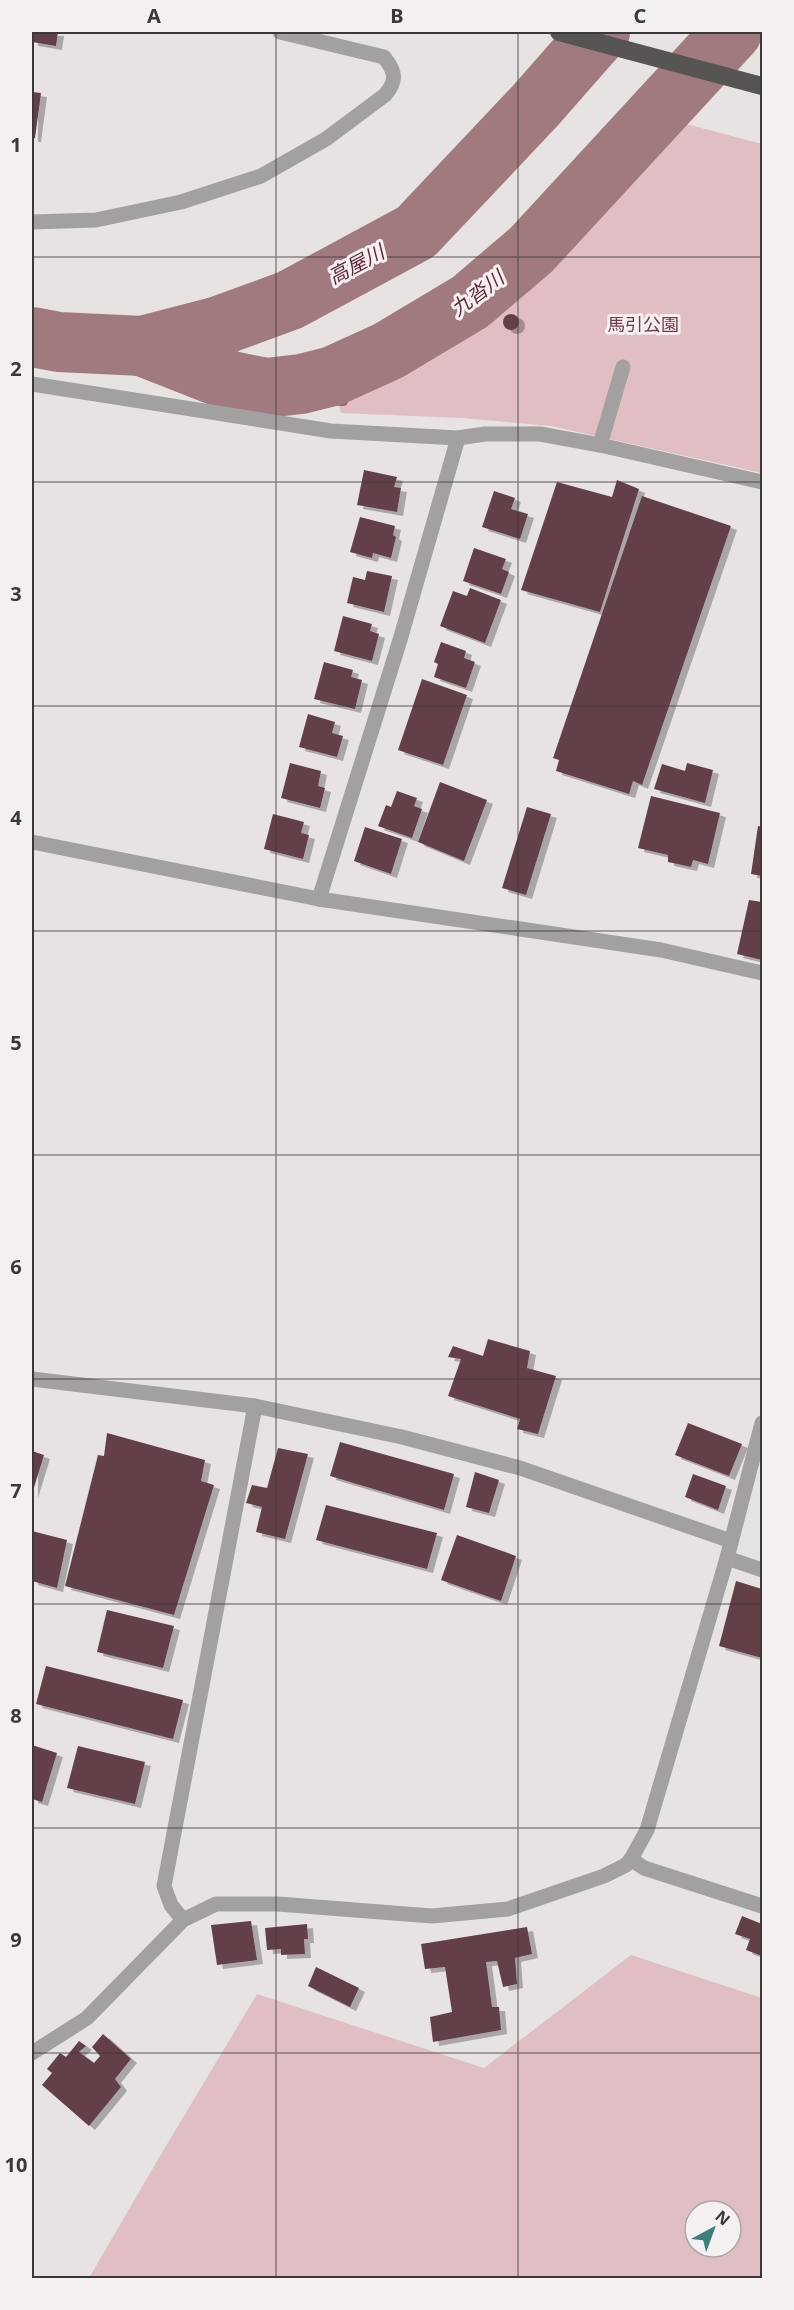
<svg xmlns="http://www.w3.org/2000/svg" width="794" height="2310" viewBox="0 0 794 2310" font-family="'Noto Sans','Noto Sans JP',sans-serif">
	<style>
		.green { fill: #e0bec3; fill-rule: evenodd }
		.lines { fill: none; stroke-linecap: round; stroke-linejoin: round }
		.stream { stroke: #82666b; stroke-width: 10 }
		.river { stroke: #a17a80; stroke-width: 60 }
		.building { fill: #644147; filter: url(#shadow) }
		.minor { stroke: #a2a0a0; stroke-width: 15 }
		.highway { stroke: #575454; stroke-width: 18 }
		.grid { fill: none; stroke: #3a3939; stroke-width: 1.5; stroke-opacity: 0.55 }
		.labels { text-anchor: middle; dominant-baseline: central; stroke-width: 6; stroke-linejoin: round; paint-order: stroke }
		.park-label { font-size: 18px; fill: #733b46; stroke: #f4f0f1 }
		.water-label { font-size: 20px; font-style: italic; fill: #5f2934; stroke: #f4f0f1 }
		.neatline { fill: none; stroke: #3a3939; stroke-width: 2 }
		.grid-label { font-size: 20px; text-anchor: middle; font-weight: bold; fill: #3a3939 }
	</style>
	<defs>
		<filter id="shadow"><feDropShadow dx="6" dy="4" stdDeviation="0" flood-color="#0004"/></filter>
	</defs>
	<rect width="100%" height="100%" fill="#e7e3e3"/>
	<g class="green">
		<polygon points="671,120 762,144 762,473 551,426 462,418 341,413 334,387 404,366 500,303"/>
		<path d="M631,1955L762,1998V2278H89L160,2156L257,1994L484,2068ZM695,2211H731V2247H695Z"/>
	</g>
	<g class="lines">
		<polyline class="stream" points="266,388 298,399 343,401"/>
		<g class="river">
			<polyline points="32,337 59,342 142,346 219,326 290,300 416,232 535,106 600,32"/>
			<polyline points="142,346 231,381 266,388 301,384 333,376 388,351 470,302 531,250 732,32"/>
		</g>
	</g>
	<g class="building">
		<polygon points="32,32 58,32 56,46 32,42"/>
		<polygon points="32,92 41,93 35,138 32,138"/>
		<circle cx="511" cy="322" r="8"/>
		<polygon points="364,470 397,477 394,487 401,488 397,512 357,505"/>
		<polygon points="617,480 639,489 600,612 521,590 557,482 612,497"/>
		<polygon points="494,491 515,498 511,509 528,514 520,539 482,527"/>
		<polygon points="642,496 731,526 642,785 633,781 629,794 556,771 559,760 553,758"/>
		<polygon points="360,517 395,526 393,535 396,537 391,558 373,553 372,558 350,552"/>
		<polygon points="474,548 506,559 502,569 509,572 501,594 463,581"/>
		<polygon points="367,571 392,576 384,612 347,603 353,577 365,580"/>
		<polygon points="470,588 501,600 485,643 440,626 453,591 467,596"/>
		<polygon points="343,616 372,624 370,631 379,634 372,661 334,651"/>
		<polygon points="441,642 466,651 464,658 475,662 466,688 434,677 438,664 434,662"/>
		<polygon points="324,662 353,670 351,677 362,680 355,709 314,699"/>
		<polygon points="422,679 467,695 443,765 398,750"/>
		<polygon points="308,714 335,722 332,733 343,736 337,757 299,747"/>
		<polygon points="290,763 321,771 318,786 325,788 320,808 281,798"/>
		<polygon points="687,763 713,770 705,803 654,789 662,764 685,771"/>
		<polygon points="440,782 487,800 464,861 418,842"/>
		<polygon points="397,791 417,798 414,806 422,809 412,838 378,826 386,805 391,807"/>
		<polygon points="651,796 720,813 708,864 693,860 691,867 668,862 668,855 638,848"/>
		<polygon points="527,807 551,814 526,895 502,888"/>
		<polygon points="273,814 304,822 301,833 309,835 303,859 264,849"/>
		<polygon points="758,826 762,827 762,876 751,874"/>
		<polygon points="365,827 402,839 391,874 354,861"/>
		<polygon points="749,900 762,902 762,960 737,954"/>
		<polygon points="488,1339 530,1351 527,1368 556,1376 538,1434 517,1429 520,1419 448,1396 461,1359 448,1357 453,1346 483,1356"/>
		<polygon points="688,1423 742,1444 729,1476 675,1455"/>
		<polygon points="107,1433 205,1460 201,1481 214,1485 174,1615 65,1586 98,1455 104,1456"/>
		<polygon points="340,1442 454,1474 444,1510 330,1476"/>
		<polygon points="278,1448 308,1454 285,1539 256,1532 262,1507 246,1503 252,1485 267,1488"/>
		<polygon points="32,1451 44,1455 32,1494"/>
		<polygon points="475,1472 499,1480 489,1513 466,1507"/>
		<polygon points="693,1474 726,1486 718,1510 685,1497"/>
		<polygon points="326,1505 437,1533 427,1569 316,1540"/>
		<polygon points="32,1531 67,1540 57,1588 32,1581"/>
		<polygon points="457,1535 516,1556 501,1601 441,1580"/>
		<polygon points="736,1581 762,1589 762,1658 719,1646"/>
		<polygon points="107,1610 174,1626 163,1668 97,1652"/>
		<polygon points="46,1666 183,1700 173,1739 36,1704"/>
		<polygon points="32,1745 57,1753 42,1802 32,1799"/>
		<polygon points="78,1746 145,1762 135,1804 67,1788"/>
		<polygon points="742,1916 762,1924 762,1956 746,1950 750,1939 735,1934"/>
		<polygon points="251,1921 257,1960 217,1965 211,1925"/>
		<polygon points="307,1924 308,1939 304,1939 305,1954 281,1955 281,1949 267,1950 265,1928"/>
		<polygon points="527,1927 532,1954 515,1958 517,1984 503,1987 497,1961 486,1962 492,2007 499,2007 501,2030 433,2042 430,2017 452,2012 445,1967 425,1969 421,1944"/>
		<polygon points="316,1967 359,1988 350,2007 308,1986"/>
		<polygon points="103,2034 131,2059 115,2079 121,2087 89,2126 42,2085 52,2073 47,2069 60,2053 66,2057 79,2041 86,2046 79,2052 94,2063 100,2056 92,2047"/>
	</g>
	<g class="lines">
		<g class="minor">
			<path d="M32,222L96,220L181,202L261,176L326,139L385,95C397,81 396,72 384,57L280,32"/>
			<polyline points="32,384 331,431 458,438 485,434 540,434 600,445 762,482"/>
			<polyline points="600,445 623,367"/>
			<polyline points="32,842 319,899 661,950 762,973"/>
			<polyline points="319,899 400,640 458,438"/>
			<polyline points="32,1379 255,1406 402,1437 520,1468 731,1541"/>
			<polyline points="727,1558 762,1570"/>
			<polyline points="631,1859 644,1868 762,1906"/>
			<polyline points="183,1920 171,1905 164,1886 255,1406"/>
			<polyline points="32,2053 87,2018 183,1920 216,1904 278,1904 432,1916 508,1909 604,1876 626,1865 631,1859 647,1830 727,1558 762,1423"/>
		</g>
		<polyline class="highway" points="559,32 762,86"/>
	</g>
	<path class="grid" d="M276,32V2278M518,32V2278M32,257H762M32,482H762M32,706H762M32,931H762M32,1155H762M32,1379H762M32,1604H762M32,1828H762M32,2053H762"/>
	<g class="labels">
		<g class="park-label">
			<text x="643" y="324">馬引公園</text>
		</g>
		<g class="water-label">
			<text transform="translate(356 264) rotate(-28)">高屋川</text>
			<text transform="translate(477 293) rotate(-37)">九沓川</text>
		</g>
	</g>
	<rect width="794" height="2310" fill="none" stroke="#f4f0f1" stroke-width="66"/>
	<g transform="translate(713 2229) rotate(41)"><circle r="28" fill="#f4f0f1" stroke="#aaa7a7" stroke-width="1.5"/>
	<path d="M0-4.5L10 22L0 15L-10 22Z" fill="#3a817b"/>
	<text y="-9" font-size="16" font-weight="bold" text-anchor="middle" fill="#3a3939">N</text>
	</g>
	<rect x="33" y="33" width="728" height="2244" class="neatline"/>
	<g class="grid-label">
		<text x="154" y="23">A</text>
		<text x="397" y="23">B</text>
		<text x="640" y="23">C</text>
		<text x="16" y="152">1</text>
		<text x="16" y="376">2</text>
		<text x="16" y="601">3</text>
		<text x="16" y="825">4</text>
		<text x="16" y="1050">5</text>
		<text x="16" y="1274">6</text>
		<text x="16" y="1498">7</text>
		<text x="16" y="1723">8</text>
		<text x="16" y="1947">9</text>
		<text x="16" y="2172">10</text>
	</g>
</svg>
